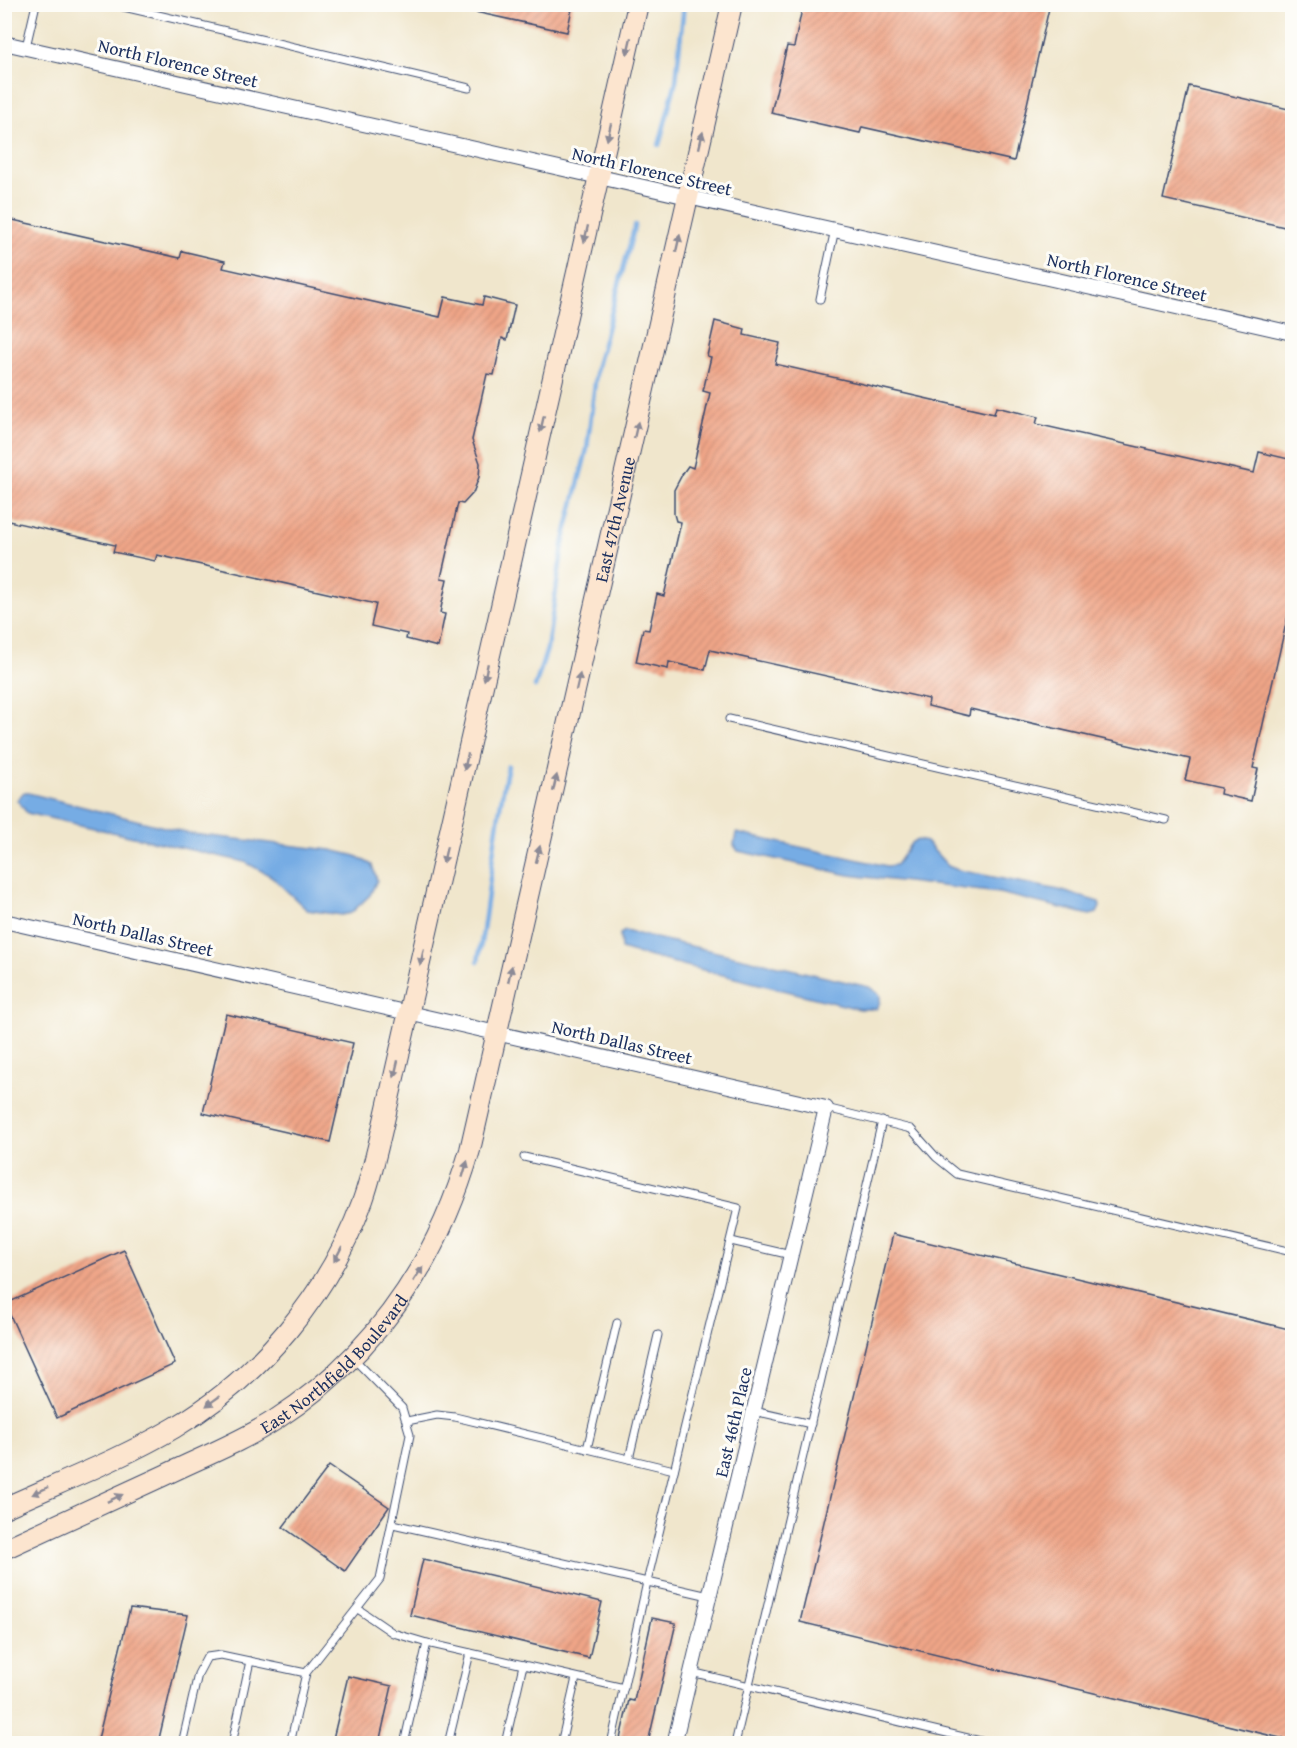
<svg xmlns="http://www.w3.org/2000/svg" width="1297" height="1748" viewBox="0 0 1297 1748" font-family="'Gentium Book Plus',serif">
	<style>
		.water { fill: #76ace4; stroke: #486ea1; stroke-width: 1.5 }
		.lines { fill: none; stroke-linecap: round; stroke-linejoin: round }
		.stream { stroke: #76ace4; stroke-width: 4.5 }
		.building { fill: url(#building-hatch) }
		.service-casing { stroke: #3b4a6e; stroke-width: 9 }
		.minor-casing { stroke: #3b4a6e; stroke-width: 16 }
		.secondary-casing { stroke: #3b4a6e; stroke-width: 22 }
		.service { stroke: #fff; stroke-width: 7 }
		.minor { stroke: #fff; stroke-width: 14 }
		.secondary { stroke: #fce5cf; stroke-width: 20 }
		.oneway { fill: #8c8a96 }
		.labels { text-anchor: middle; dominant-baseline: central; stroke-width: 6; stroke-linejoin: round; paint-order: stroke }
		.street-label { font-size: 18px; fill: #1b2f5e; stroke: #fdfcf7 }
	</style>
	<defs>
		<pattern id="building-hatch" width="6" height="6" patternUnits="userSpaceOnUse" patternTransform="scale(1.5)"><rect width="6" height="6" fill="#efa587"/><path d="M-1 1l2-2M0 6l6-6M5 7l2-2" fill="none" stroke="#cc8e77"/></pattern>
	</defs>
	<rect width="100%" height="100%" fill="#fdfcf7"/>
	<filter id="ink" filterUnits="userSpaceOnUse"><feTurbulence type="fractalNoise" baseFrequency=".0167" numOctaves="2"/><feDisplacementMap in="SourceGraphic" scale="12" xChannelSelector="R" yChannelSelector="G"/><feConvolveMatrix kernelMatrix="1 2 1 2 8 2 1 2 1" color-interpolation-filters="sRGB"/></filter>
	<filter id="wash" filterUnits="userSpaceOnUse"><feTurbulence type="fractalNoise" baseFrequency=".008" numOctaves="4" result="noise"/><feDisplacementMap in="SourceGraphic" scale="24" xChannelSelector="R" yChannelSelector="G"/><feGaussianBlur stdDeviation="1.35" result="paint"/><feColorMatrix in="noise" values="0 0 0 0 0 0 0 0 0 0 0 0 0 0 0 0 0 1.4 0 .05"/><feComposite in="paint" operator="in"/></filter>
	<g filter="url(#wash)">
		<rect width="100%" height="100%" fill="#f0e6cc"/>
		<g class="water">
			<polygon points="24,792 192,834 331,850 356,856 372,865 377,880 370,895 351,913 341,915 307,910 271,876 245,862 27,813 17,800"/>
			<polygon points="736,833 887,866 896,865 912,842 918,840 926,842 948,866 958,870 1059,890 1099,902 1100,907 1097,913 1090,915 999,893 849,875 738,851 734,845"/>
			<polygon points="625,931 869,987 880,995 880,1002 876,1009 859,1009 631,952 621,949 620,934"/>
		</g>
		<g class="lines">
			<g class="stream">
				<polyline points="659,145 676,81 684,4"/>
				<polyline points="535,687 547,649 563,544 587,449 597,366 635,225"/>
				<path d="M478,961C490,896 493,831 508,766"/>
			</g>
		</g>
		<g id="blocks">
			<g class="building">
				<polygon points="467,4 573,4 567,32 466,10"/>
				<polygon points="803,4 1050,4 1014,161 862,127 860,133 771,113 787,46 794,47"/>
				<polygon points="1189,86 1293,110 1293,229 1163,199"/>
				<polygon points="4,218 180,258 182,251 225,261 223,268 440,317 445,297 482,305 484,297 515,305 507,340 502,338 494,375 487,374 472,440 480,463 479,477 473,493 463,504 458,503 441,578 447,579 440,613 445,614 438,647 406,639 407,634 371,626 376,604 157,555 155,561 113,552 115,545 4,520"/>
				<polygon points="715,321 745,329 744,335 780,343 775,364 994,414 996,407 1038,417 1036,424 1254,473 1259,452 1293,460 1293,593 1253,768 1258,769 1251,801 1220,794 1221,788 1185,780 1190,759 970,709 969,716 928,706 929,699 710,650 705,670 669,662 668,669 636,662 643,629 649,630 657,594 664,596 681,522 676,521 674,514 674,490 683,473 688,466 693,468 710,393 703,391 711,357 707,356"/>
				<polygon points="226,1014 353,1043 330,1142 203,1113"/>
				<polygon points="893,1234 1293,1330 1293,1741 800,1622"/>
				<polygon points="124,1250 175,1364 57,1418 5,1304"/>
				<polygon points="329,1466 389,1507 345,1571 283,1527"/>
				<polygon points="423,1559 602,1602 589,1658 410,1615"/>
				<polygon points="130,1608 188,1615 158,1743 97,1743"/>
				<polygon points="652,1618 676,1623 648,1743 619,1743 629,1700 634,1701"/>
				<polygon points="348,1676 392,1686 379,1743 332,1743"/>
			</g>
		</g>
	</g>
	<g filter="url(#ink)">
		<use href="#blocks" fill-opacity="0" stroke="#3b4a6e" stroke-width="1.5"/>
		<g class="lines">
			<g class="service-casing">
				<g id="service">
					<polyline points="111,4 469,88"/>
					<polyline points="26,47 36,4"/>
					<polyline points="820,299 835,229"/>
					<polyline points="729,719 1166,820"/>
					<polyline points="826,1108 911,1129 936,1157 957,1174 1292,1252"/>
					<polyline points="524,1157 738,1208 647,1582 611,1744"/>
					<polyline points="731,1241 791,1255"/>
					<polyline points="754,1411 811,1424"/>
					<polyline points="407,1421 437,1415 455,1417 674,1470"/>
					<polyline points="587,1449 617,1323"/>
					<polyline points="629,1459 658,1335"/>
					<polyline points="393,1524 709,1596"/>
					<polyline points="358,1609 393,1633 427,1643 404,1744"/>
					<polyline points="427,1643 624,1688"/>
					<polyline points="691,1672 993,1744"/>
					<polyline points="182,1744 198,1674 207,1657 221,1655 306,1673"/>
					<polyline points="232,1744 250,1661"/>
					<polyline points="290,1744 306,1673 380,1579 410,1435 402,1408 354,1359"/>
					<polyline points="448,1744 470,1653"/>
					<polyline points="505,1744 523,1665"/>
					<polyline points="561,1744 576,1678"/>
					<polyline points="735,1744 882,1121"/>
				</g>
			</g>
			<g class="minor-casing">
				<g id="minor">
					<polyline points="4,43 1292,333"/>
					<polyline points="4,921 826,1108 674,1744"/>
				</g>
			</g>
			<g class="secondary-casing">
				<g id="secondary">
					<path d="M4,1508C61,1482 121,1459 174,1428C260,1377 329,1294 363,1200C372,1174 378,1147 384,1121L638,4"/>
					<path id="s1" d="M4,1549C58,1524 112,1499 165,1475C202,1457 241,1442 275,1420C375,1355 437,1264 470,1150L732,4"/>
				</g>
			</g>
			<use href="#service" class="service"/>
			<use href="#minor" class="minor"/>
			<use href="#secondary" class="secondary"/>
		</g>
		<defs><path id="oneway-solid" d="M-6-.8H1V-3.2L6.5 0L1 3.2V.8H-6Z" transform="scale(1.5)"/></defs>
		<g class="oneway">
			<use href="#oneway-solid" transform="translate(629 46) rotate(103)"/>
			<use href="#oneway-solid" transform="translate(609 132) rotate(103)"/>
			<use href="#oneway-solid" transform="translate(701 140) rotate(-77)"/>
			<use href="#oneway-solid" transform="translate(586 234) rotate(103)"/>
			<use href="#oneway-solid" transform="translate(678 243) rotate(-77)"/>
			<use href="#oneway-solid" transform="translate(542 424) rotate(103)"/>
			<use href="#oneway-solid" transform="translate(636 430) rotate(-77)"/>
			<use href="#oneway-solid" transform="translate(486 672) rotate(102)"/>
			<use href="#oneway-solid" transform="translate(578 682) rotate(-77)"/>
			<use href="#oneway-solid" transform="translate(466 762) rotate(103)"/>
			<use href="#oneway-solid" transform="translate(555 783) rotate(-77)"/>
			<use href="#oneway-solid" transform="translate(538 854) rotate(-76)"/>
			<use href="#oneway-solid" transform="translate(445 855) rotate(103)"/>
			<use href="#oneway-solid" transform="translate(422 957) rotate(103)"/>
			<use href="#oneway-solid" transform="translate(510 974) rotate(-77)"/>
			<use href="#oneway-solid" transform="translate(396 1069) rotate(103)"/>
			<use href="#oneway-solid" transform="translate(465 1169) rotate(-73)"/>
			<use href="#oneway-solid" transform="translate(338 1254) rotate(118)"/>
			<use href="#oneway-solid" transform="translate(418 1274) rotate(-57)"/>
			<use href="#oneway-solid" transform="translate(213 1401) rotate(144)"/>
			<use href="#oneway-solid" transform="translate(40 1491) rotate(155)"/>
			<use href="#oneway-solid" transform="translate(115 1498) rotate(-25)"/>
		</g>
	</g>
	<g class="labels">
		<g class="street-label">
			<text transform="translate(178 63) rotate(13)">North Florence Street</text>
			<text transform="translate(652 171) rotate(13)">North Florence Street</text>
			<text transform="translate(1127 277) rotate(13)">North Florence Street</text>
			<text stroke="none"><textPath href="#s1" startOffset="1288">East 47th Avenue</textPath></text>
			<text transform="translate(143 934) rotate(13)">North Dallas Street</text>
			<text transform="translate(622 1042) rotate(13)">North Dallas Street</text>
			<text stroke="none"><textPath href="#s1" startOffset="382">East Northfield Boulevard</textPath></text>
			<text transform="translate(733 1422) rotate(-77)">East 46th Place</text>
		</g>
	</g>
	<rect width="1297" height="1748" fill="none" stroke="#fdfcf7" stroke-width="24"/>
</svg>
